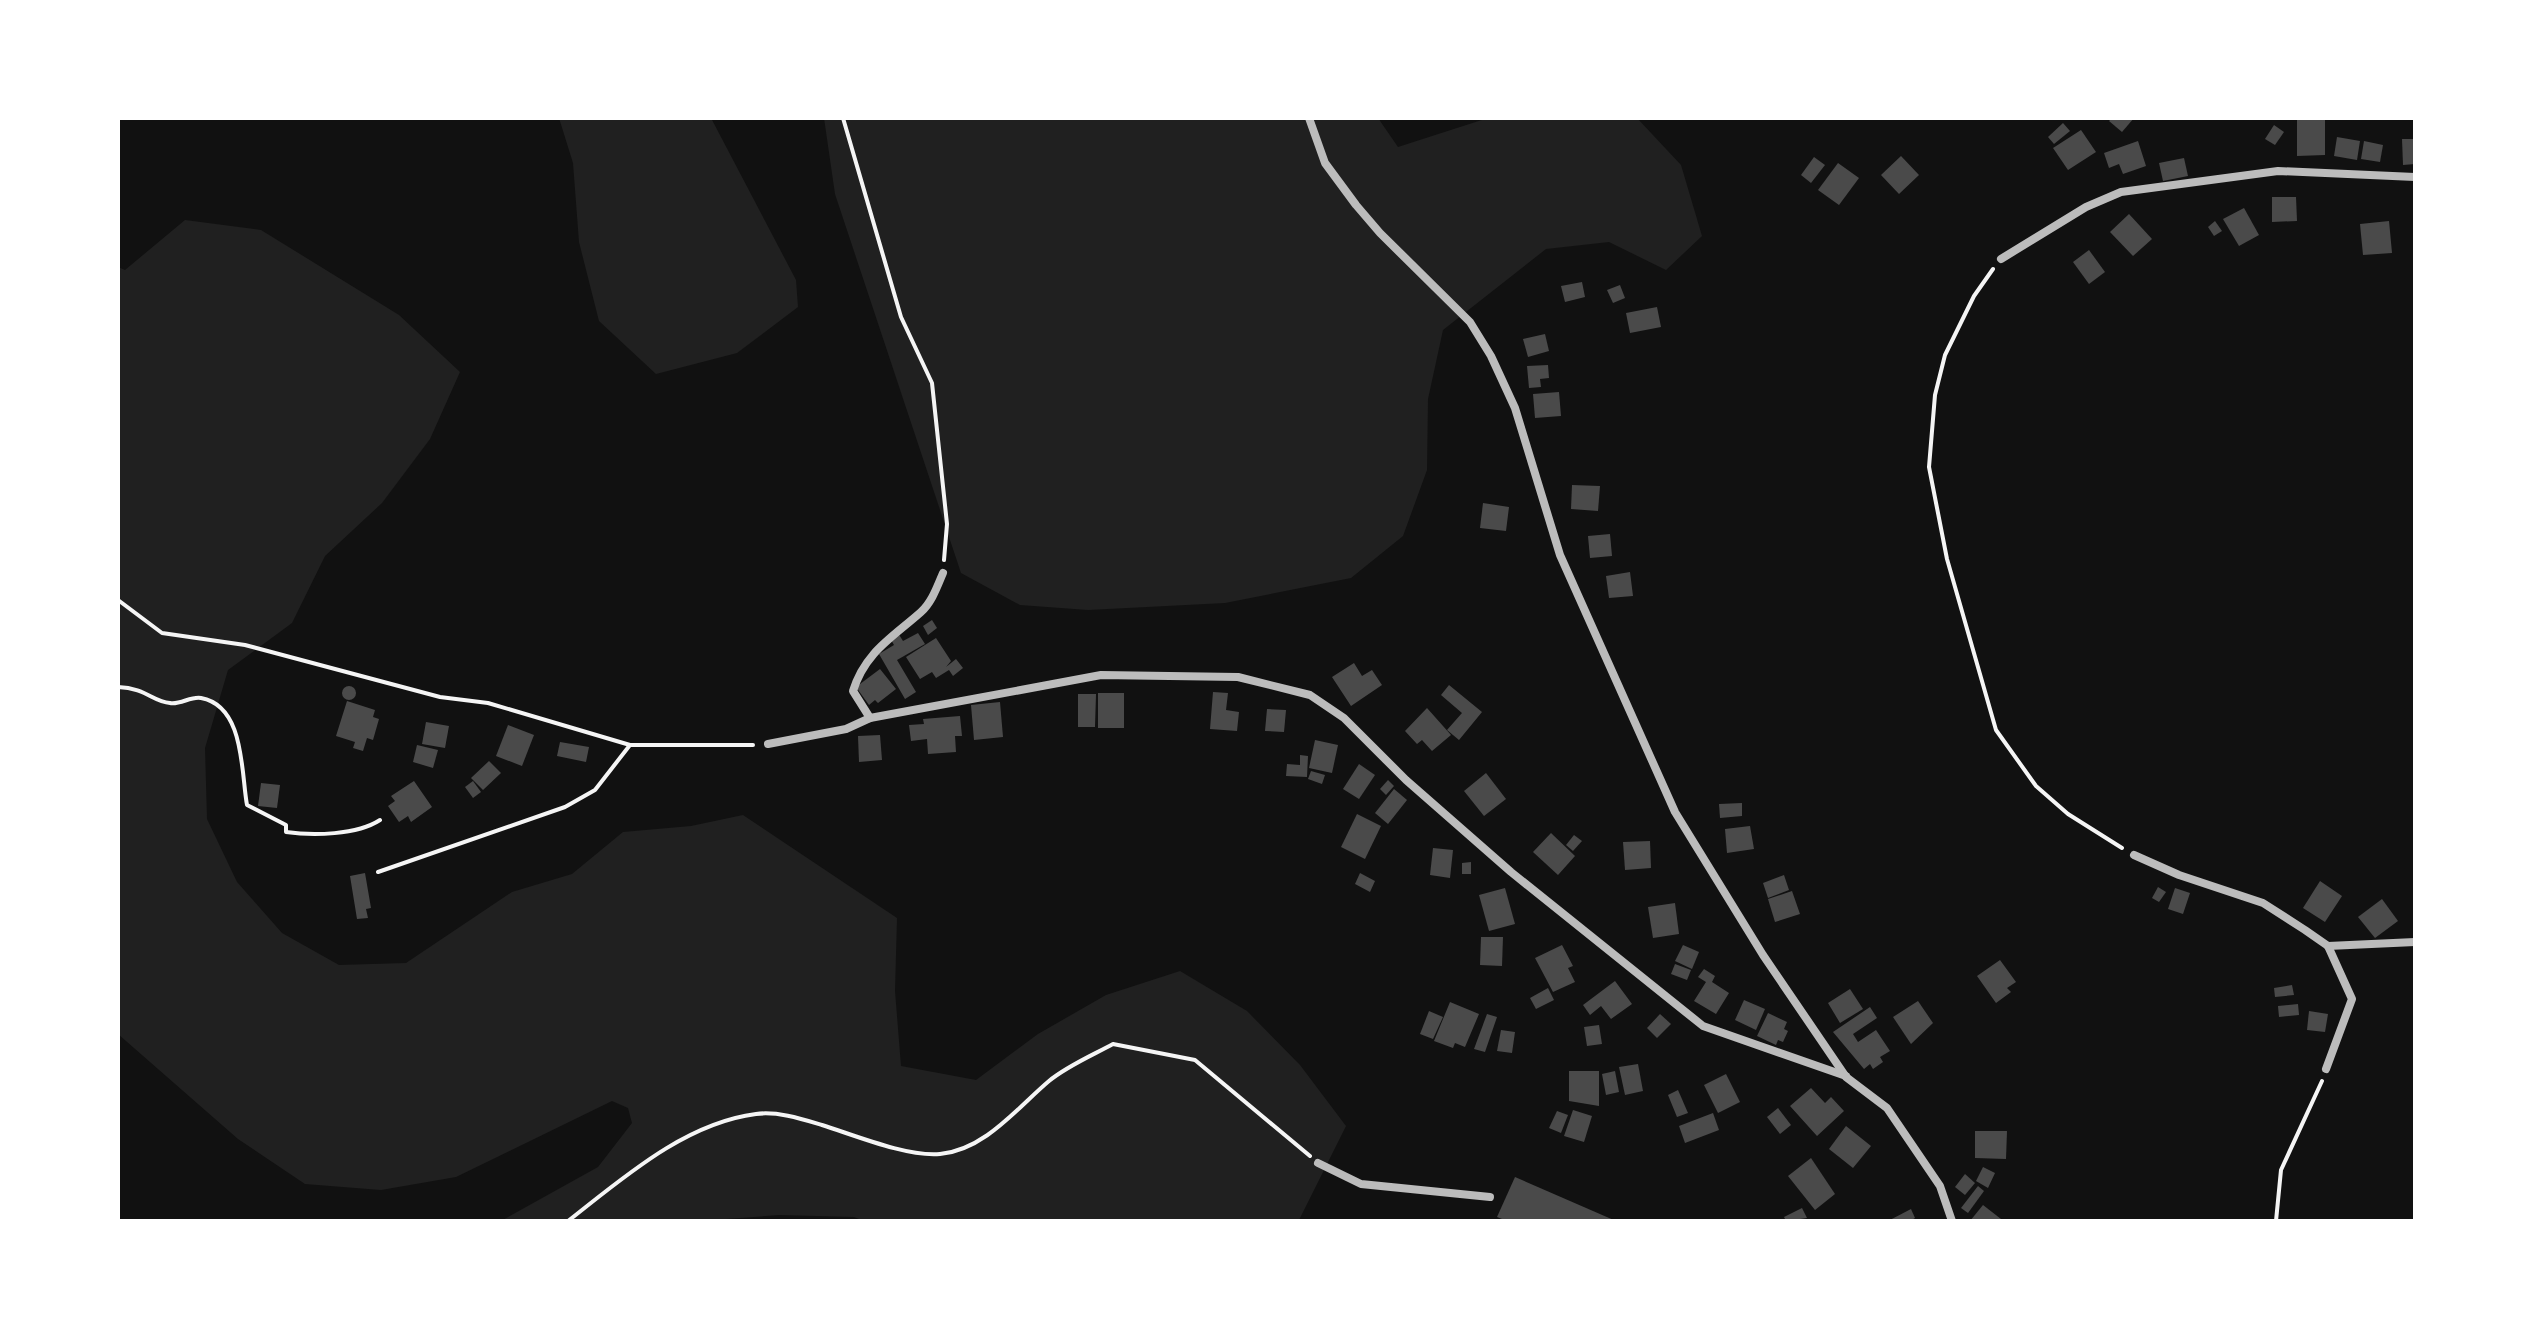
<svg xmlns="http://www.w3.org/2000/svg" width="2533" height="1339" viewBox="0 0 2533 1339" font-family="Roboto,sans-serif">
	<style>
		.green { fill: #202020 }
		.building { fill: #4a4a4a }
		.lines { fill: none; stroke-linecap: round; stroke-linejoin: round }
		.path { stroke: #f5f5f5; stroke-width: 4 }
		.minor { stroke: #bcbcbc; stroke-width: 8 }
	</style>
	<rect width="100%" height="100%" fill="#111"/>
	<g class="green">
		<polygon points="559,118 711,118 796,280 798,307 737,353 656,374 599,321 579,242 573,163"/>
		<polygon points="824,118 1378,118 1398,147 1488,118 1637,118 1681,165 1702,236 1666,270 1609,242 1546,249 1443,330 1428,399 1427,470 1403,536 1351,578 1225,603 1088,610 1020,605 961,573 835,194"/>
		<polygon points="185,220 261,230 399,315 460,372 430,439 382,503 325,556 292,623 228,670 205,748 207,819 237,882 282,933 339,965 406,963 512,892 572,874 623,832 691,826 743,815 897,918 895,991 901,1066 976,1080 1038,1034 1106,995 1180,971 1247,1011 1300,1065 1346,1126 1299,1220 864,1221 854,1217 779,1215 699,1221 501,1221 598,1167 632,1123 628,1108 612,1101 456,1177 381,1190 305,1184 238,1139 118,1034 118,267 125,270"/>
	</g>
	<g class="building">
		<polygon points="2112,118 2134,118 2122,132 2109,121"/>
		<polygon points="2297,120 2325,120 2325,155 2297,156"/>
		<polygon points="2063,123 2070,131 2054,144 2048,137"/>
		<polygon points="2274,125 2284,132 2275,145 2265,139"/>
		<polygon points="2081,130 2096,152 2068,170 2053,148"/>
		<polygon points="2337,137 2360,141 2357,160 2334,156"/>
		<polygon points="2402,139 2415,139 2415,164 2403,165"/>
		<polygon points="2138,141 2146,166 2123,174 2119,164 2109,168 2104,153"/>
		<polygon points="2364,141 2383,145 2380,162 2361,159"/>
		<polygon points="1901,156 1919,175 1899,194 1881,175"/>
		<polygon points="1814,157 1825,165 1811,183 1801,175"/>
		<polygon points="2184,158 2188,176 2163,181 2159,163"/>
		<polygon points="1838,163 1859,178 1839,205 1818,190"/>
		<polygon points="2272,197 2296,197 2297,221 2272,222"/>
		<polygon points="2244,208 2259,235 2239,246 2223,219"/>
		<polygon points="2129,214 2152,239 2133,256 2110,232"/>
		<polygon points="2215,221 2222,231 2214,236 2208,227"/>
		<polygon points="2389,221 2392,253 2363,255 2360,224"/>
		<polygon points="2089,250 2105,272 2089,284 2073,262"/>
		<polygon points="1582,282 1585,297 1565,302 1561,286"/>
		<polygon points="1620,285 1625,298 1613,303 1607,290"/>
		<polygon points="1657,307 1661,327 1630,333 1626,313"/>
		<polygon points="1545,334 1549,351 1528,357 1523,339"/>
		<polygon points="1548,365 1549,378 1540,379 1541,387 1529,388 1527,366"/>
		<polygon points="1559,392 1561,416 1535,418 1533,394"/>
		<polygon points="1572,485 1600,486 1598,511 1571,509"/>
		<polygon points="1483,503 1509,507 1506,531 1480,528"/>
		<polygon points="1610,534 1612,556 1590,558 1588,536"/>
		<polygon points="1630,572 1633,596 1609,598 1606,576"/>
		<polygon points="932,620 937,628 928,635 923,626"/>
		<polygon points="898,633 903,641 918,633 925,644 897,660 916,692 905,699 879,654 894,645 890,638"/>
		<polygon points="936,638 951,661 946,667 956,659 963,668 953,676 949,670 936,678 932,672 920,679 906,657"/>
		<polygon points="1354,663 1362,676 1372,670 1382,685 1351,706 1332,677"/>
		<polygon points="880,669 896,689 878,703 875,700 869,705 856,687"/>
		<polygon points="1449,685 1482,712 1459,740 1447,730 1462,713 1441,695"/>
		<circle cx="349" cy="693" r="7"/>
		<polygon points="1213,692 1228,693 1226,710 1239,712 1237,731 1210,729"/>
		<rect x="1098" y="693" width="26" height="35"/>
		<polygon points="1078,694 1096,694 1095,727 1078,727"/>
		<polygon points="347,701 375,710 373,717 379,719 373,740 367,738 363,751 353,748 355,742 336,736"/>
		<polygon points="1000,702 1003,737 974,740 971,705"/>
		<polygon points="1427,708 1451,735 1432,751 1422,740 1417,744 1405,731"/>
		<polygon points="1267,709 1286,710 1284,732 1265,731"/>
		<polygon points="960,716 962,736 955,736 956,752 928,754 927,739 911,741 909,725 924,724 923,719"/>
		<polygon points="426,722 449,726 445,748 422,744"/>
		<polygon points="508,725 534,735 522,766 496,756"/>
		<polygon points="880,735 882,760 859,762 858,736"/>
		<polygon points="1315,740 1338,745 1332,773 1309,768"/>
		<polygon points="560,742 589,747 586,762 557,756"/>
		<polygon points="417,745 438,750 433,768 413,762"/>
		<polygon points="1300,755 1308,756 1307,777 1286,776 1287,764 1300,765"/>
		<polygon points="489,761 501,773 483,790 471,778"/>
		<polygon points="1359,764 1375,775 1359,799 1343,789"/>
		<polygon points="1311,771 1325,775 1322,784 1308,779"/>
		<polygon points="1486,773 1506,799 1484,816 1464,791"/>
		<polygon points="1388,780 1394,786 1386,795 1380,789"/>
		<polygon points="414,781 432,807 411,822 408,816 399,822 388,806 395,801 391,796"/>
		<polygon points="473,781 481,792 473,798 465,787"/>
		<polygon points="261,783 280,785 277,808 258,806"/>
		<polygon points="1394,789 1407,800 1388,824 1375,813"/>
		<polygon points="1742,803 1742,816 1720,818 1719,804"/>
		<polygon points="1357,814 1381,826 1365,859 1341,847"/>
		<polygon points="1750,826 1754,849 1727,853 1725,829"/>
		<polygon points="1551,833 1575,856 1558,875 1533,852"/>
		<polygon points="1574,835 1582,841 1573,851 1566,845"/>
		<polygon points="1650,841 1651,868 1625,870 1623,842"/>
		<polygon points="1433,848 1453,850 1450,878 1430,875"/>
		<polygon points="1471,862 1471,874 1462,874 1462,863"/>
		<polygon points="365,873 371,908 366,909 368,918 357,919 350,876"/>
		<polygon points="1360,873 1375,881 1370,892 1355,884"/>
		<polygon points="1784,875 1789,890 1768,898 1763,883"/>
		<polygon points="2320,881 2342,896 2325,922 2303,908"/>
		<polygon points="2158,887 2166,892 2159,902 2152,898"/>
		<polygon points="1505,888 1515,924 1489,931 1479,895"/>
		<polygon points="2175,888 2190,893 2183,914 2168,909"/>
		<polygon points="1792,891 1800,914 1775,922 1768,899"/>
		<polygon points="2382,899 2398,921 2375,938 2358,917"/>
		<polygon points="1675,903 1679,934 1653,938 1648,907"/>
		<polygon points="1481,937 1503,937 1502,966 1480,965"/>
		<polygon points="1562,945 1573,966 1568,968 1575,982 1553,992 1535,958"/>
		<polygon points="1683,945 1699,952 1692,969 1675,961"/>
		<polygon points="2000,960 2016,982 2007,988 2011,992 1996,1003 1977,976"/>
		<polygon points="1675,964 1691,970 1687,980 1671,974"/>
		<polygon points="1704,969 1715,976 1712,982 1729,993 1716,1014 1694,1001 1706,982 1698,977"/>
		<polygon points="1615,981 1632,1004 1611,1019 1601,1006 1590,1015 1583,1005"/>
		<polygon points="2292,985 2294,995 2275,997 2274,988"/>
		<polygon points="1548,988 1554,1000 1536,1009 1530,998"/>
		<polygon points="1850,989 1863,1009 1840,1023 1828,1003"/>
		<polygon points="1744,1000 1765,1009 1756,1030 1735,1020"/>
		<polygon points="1918,1001 1933,1023 1911,1044 1893,1017"/>
		<polygon points="1450,1002 1479,1014 1465,1047 1455,1043 1453,1048 1434,1041"/>
		<polygon points="2298,1004 2299,1015 2279,1017 2278,1006"/>
		<polygon points="1870,1007 1877,1018 1853,1034 1858,1042 1876,1030 1890,1051 1880,1057 1883,1062 1873,1069 1870,1064 1864,1069 1833,1032"/>
		<polygon points="1429,1011 1443,1017 1433,1039 1420,1034"/>
		<polygon points="2309,1011 2328,1014 2325,1032 2307,1030"/>
		<polygon points="1768,1013 1787,1022 1784,1029 1788,1031 1783,1042 1778,1040 1776,1045 1757,1036"/>
		<polygon points="1487,1014 1497,1017 1485,1052 1474,1049"/>
		<polygon points="1660,1014 1671,1024 1657,1038 1647,1028"/>
		<polygon points="1599,1025 1602,1044 1587,1046 1584,1027"/>
		<polygon points="1501,1030 1515,1032 1512,1053 1497,1051"/>
		<polygon points="1638,1064 1643,1091 1625,1095 1619,1067"/>
		<polygon points="1569,1071 1599,1071 1599,1106 1569,1101"/>
		<polygon points="1615,1071 1619,1092 1606,1095 1602,1074"/>
		<polygon points="1726,1074 1740,1102 1718,1113 1704,1085"/>
		<polygon points="1811,1088 1825,1103 1831,1097 1844,1111 1817,1136 1790,1106"/>
		<polygon points="1678,1090 1688,1113 1677,1117 1668,1095"/>
		<polygon points="1778,1108 1791,1125 1780,1134 1767,1117"/>
		<polygon points="1573,1110 1592,1116 1584,1142 1564,1136"/>
		<polygon points="1557,1111 1568,1115 1561,1133 1549,1128"/>
		<polygon points="1713,1113 1719,1130 1685,1143 1679,1126"/>
		<polygon points="1846,1126 1871,1146 1853,1168 1829,1149"/>
		<polygon points="1975,1131 2007,1131 2006,1159 1975,1158"/>
		<polygon points="1811,1158 1835,1194 1815,1210 1788,1176"/>
		<polygon points="1983,1167 1995,1173 1988,1188 1976,1181"/>
		<polygon points="1965,1174 1975,1183 1965,1195 1955,1187"/>
		<polygon points="1515,1177 1616,1221 1507,1221 1497,1217"/>
		<polygon points="1978,1186 1984,1191 1968,1213 1961,1208"/>
		<polygon points="1983,1205 2001,1219 1999,1221 1970,1221"/>
		<polygon points="1802,1208 1807,1218 1786,1221 1784,1217"/>
		<polygon points="1911,1209 1915,1218 1910,1221 1888,1221"/>
	</g>
	<g class="lines">
		<g class="path">
			<polyline points="843,118 901,317 932,383 947,524 944,560"/>
			<polyline points="1993,269 1974,296 1945,355 1935,395 1929,467 1947,559 1996,730 2036,786 2068,814 2122,848"/>
			<polyline points="118,600 162,633 245,645 440,697 488,703 630,745 753,745"/>
			<path d="M118,687C146,688 153,702 170,703C180,705 191,696 201,698C245,706 241,773 247,805L286,825V832C313,836 357,835 380,820"/>
			<polyline points="378,872 565,807 595,790 630,745"/>
			<path d="M568,1221C623,1178 685,1123 756,1114C777,1111 802,1119 822,1125C854,1135 907,1157 940,1154C985,1150 1018,1107 1049,1081C1067,1066 1093,1055 1113,1044L1195,1060L1310,1156"/>
			<polyline points="2276,1221 2281,1170 2322,1081"/>
		</g>
		<g class="minor">
			<polyline points="1309,118 1325,163 1356,205 1380,233 1470,322 1491,356 1515,408 1560,555 1675,812 1763,955 1846,1077 1887,1108 1940,1186 1952,1221"/>
			<polyline points="2001,259 2086,207 2121,192 2278,171 2415,177"/>
			<path d="M870,718L853,691C865,652 893,637 921,612C932,602 937,587 943,573"/>
			<polyline points="768,744 846,729 870,718 1101,675 1238,677 1310,695 1344,718 1406,780 1511,872 1703,1026 1846,1076"/>
			<polyline points="2134,855 2179,875 2263,903 2305,930 2328,946 2352,999 2326,1069"/>
			<polyline points="2328,946 2415,942"/>
			<polyline points="1318,1163 1361,1184 1490,1197"/>
		</g>
	</g>
	<rect width="2533" height="1339" fill="none" stroke="#ffffff" stroke-width="240"/>
</svg>
